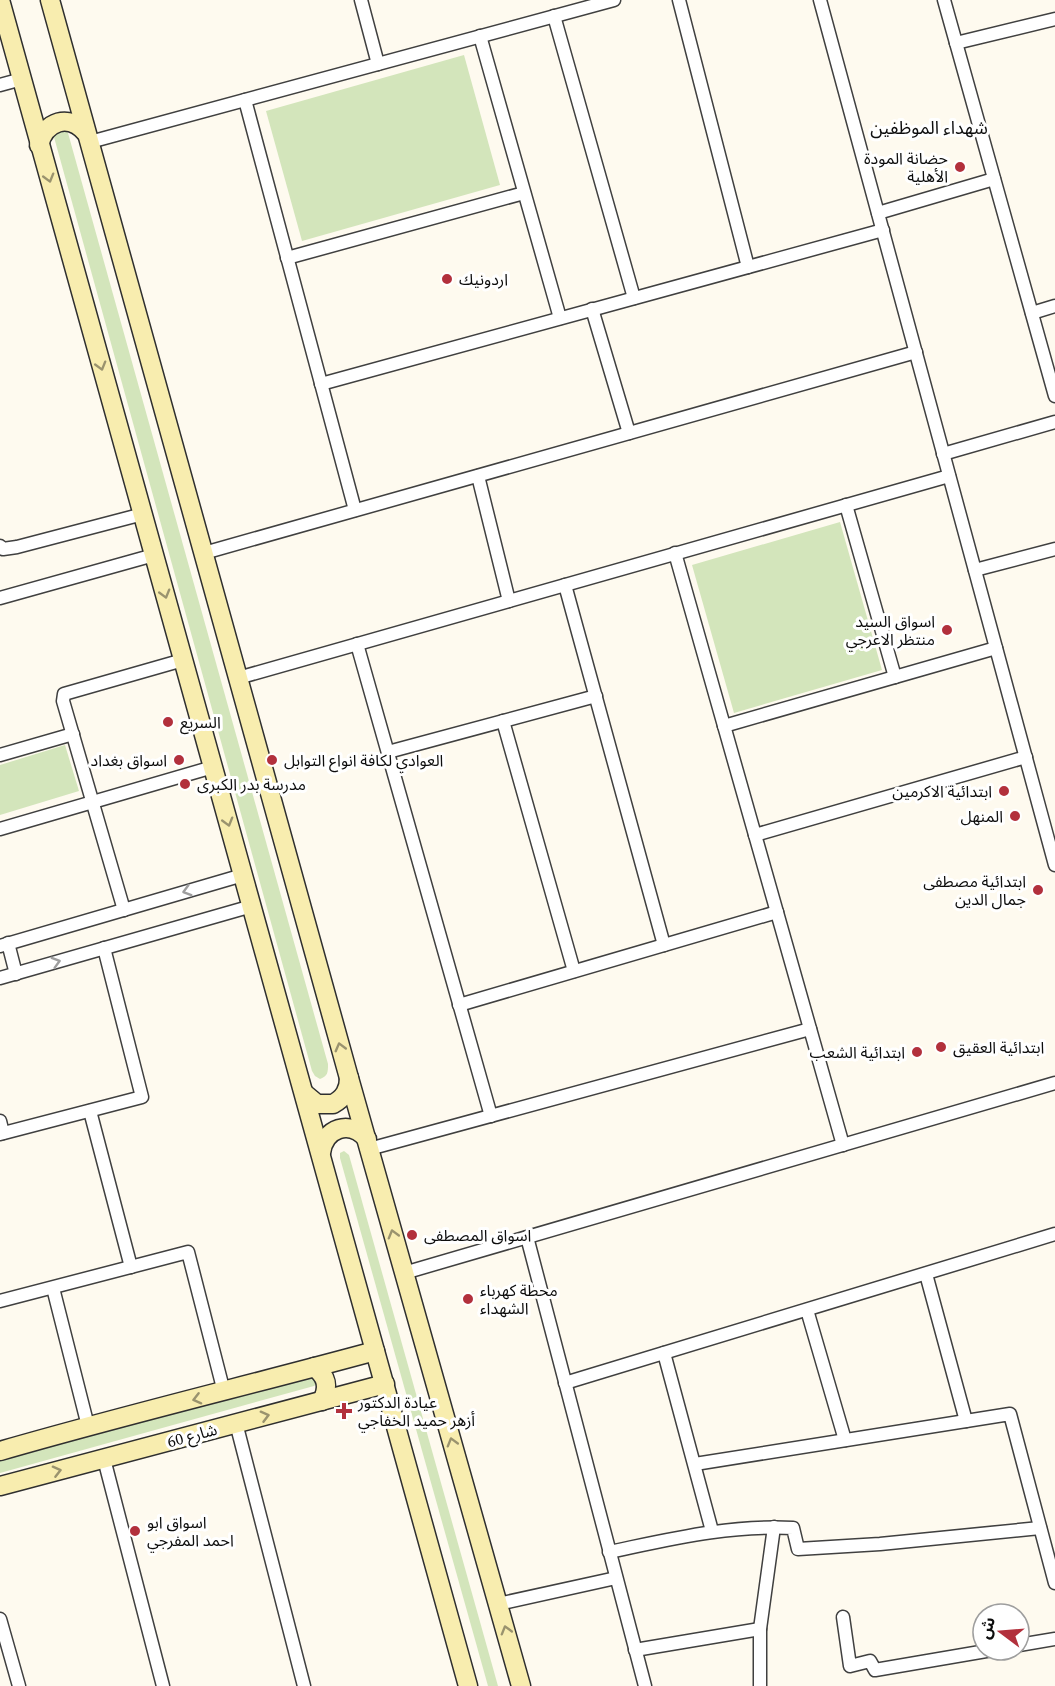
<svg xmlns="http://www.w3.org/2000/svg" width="1055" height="1686" viewBox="0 0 1055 1686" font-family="'Source Serif 4','Noto Sans Arabic',serif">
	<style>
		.green { fill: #d3e5bb }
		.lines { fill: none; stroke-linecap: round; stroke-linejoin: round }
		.street-casing { stroke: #404040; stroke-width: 15 }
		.secondary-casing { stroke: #2f2f2f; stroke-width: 21 }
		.street { stroke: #fff; stroke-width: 12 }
		.secondary { stroke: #f8edaf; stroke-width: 18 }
		.oneway { stroke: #9a936e }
		.oneway2 { stroke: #9e9e9e }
		.poi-dot { fill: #b2303c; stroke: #fff; stroke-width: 2 }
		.labels { text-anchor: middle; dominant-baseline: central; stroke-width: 6; stroke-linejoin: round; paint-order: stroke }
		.poi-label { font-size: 16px; fill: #0d0d0d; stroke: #fff; text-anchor: start }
		.street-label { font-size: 16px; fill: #0d0d0d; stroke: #fff }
		.neighbourhood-label { font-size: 18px; fill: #0d0d0d; stroke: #fff }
	</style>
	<rect width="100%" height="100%" fill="#fefaef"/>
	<g class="green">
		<polygon points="464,55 500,185 302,241 266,111"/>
		<path d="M64,128L68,133L328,1064C328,1072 328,1076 320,1079L315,1076L312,1071L54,137L55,131Z"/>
		<polygon points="840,522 882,670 734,713 692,565"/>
		<polygon points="65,745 79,791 0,815 0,765"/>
		<polygon points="344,1151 349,1155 498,1686 488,1686 340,1158 340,1153"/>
		<polygon points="312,1376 318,1383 314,1386 0,1473 0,1460"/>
	</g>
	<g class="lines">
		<g class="street-casing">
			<g id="street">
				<polyline points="361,0 378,64"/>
				<polyline points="679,0 748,267"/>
				<polyline points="820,0 1055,865"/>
				<polyline points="944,0 1055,396"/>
				<polyline points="554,16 634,298"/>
				<polyline points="480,36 560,318"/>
				<polyline points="956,43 1055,19"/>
				<polyline points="0,85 22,79"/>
				<polyline points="245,100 355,510"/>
				<polyline points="90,142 614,0"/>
				<polyline points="878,213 994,179"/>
				<polyline points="287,258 524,193"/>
				<polyline points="592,309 629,433"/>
				<polyline points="1032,313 1055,306"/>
				<polyline points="321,384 883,230"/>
				<polyline points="943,454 1055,422"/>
				<polyline points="478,476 509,601"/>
				<polyline points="846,505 895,677"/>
				<polyline points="0,546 3,549 17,547 143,514"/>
				<polyline points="204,553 916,352"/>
				<polyline points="675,553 843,1145"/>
				<polyline points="975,570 1055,549"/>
				<polyline points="565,585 664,945"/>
				<polyline points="0,598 154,555"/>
				<polyline points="357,644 491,1116"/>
				<polyline points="238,678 949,476"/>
				<polyline points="503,721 574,971"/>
				<polyline points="724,726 996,648"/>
				<polyline points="388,752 596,696"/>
				<polyline points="0,755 73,734"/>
				<polyline points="0,829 213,767"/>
				<polyline points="755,835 1026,757"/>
				<polyline points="124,910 63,701 64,694 183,660"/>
				<polyline points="8,943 16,974"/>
				<polyline points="0,946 243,875"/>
				<polyline points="0,978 252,906"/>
				<polyline points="459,1005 777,912"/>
				<polyline points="90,1111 131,1267"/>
				<polyline points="0,1121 3,1133"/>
				<polyline points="0,1134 142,1097 104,948"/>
				<polyline points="369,1149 810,1029"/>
				<polyline points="527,1237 645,1686"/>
				<polyline points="404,1273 1055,1083"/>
				<polyline points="926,1274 966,1421"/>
				<polyline points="53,1288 88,1426"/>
				<polyline points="0,1301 188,1252 224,1392"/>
				<polyline points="807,1310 845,1440"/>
				<polyline points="664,1353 712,1531"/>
				<polyline points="565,1383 1055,1234"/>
				<polyline points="236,1423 304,1686"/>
				<polyline points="104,1459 163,1686"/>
				<polyline points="695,1464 1010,1414 1055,1583"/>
				<path d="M609,1552C672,1539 728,1525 793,1528L798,1549L880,1544L1040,1528"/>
				<polyline points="498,1604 616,1578"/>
				<polyline points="843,1617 850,1666 870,1661 875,1670 992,1650"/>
				<polyline points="0,1619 19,1686"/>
				<polyline points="1019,1645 1055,1639"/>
				<polyline points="635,1650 760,1629"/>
				<polyline points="760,1686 760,1629 774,1527"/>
			</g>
		</g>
		<g class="secondary-casing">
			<g id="secondary">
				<polyline points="0,0 468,1686"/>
				<polyline points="50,0 349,1078 521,1686"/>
				<path d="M39,145C45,121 69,113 86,133"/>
				<path d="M305,1094L317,1104H333C344,1098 349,1090 349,1078"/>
				<path d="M321,1153C324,1128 350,1119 367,1139"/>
				<path d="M314,1367C327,1376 329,1387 322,1401"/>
				<path d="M0,1451C124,1415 250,1385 375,1351"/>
				<polyline points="0,1486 385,1384"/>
			</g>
		</g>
		<use href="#street" class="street"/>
		<use href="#secondary" class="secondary"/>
	</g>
	<defs><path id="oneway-chevron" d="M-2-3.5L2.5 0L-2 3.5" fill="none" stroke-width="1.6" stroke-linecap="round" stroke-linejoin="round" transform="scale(1.5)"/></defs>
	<g class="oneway">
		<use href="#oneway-chevron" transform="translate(49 178) rotate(74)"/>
		<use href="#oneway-chevron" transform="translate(101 366) rotate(74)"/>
		<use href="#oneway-chevron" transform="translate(165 594) rotate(74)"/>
		<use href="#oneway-chevron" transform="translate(228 822) rotate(74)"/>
		<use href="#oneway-chevron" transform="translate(340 1047) rotate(-105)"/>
		<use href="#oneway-chevron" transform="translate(393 1234) rotate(-106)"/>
		<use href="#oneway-chevron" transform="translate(197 1399) rotate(166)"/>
		<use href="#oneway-chevron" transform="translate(265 1416) rotate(-15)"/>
		<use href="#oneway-chevron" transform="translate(452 1442) rotate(-106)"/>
		<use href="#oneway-chevron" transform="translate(57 1471) rotate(-14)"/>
		<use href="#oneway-chevron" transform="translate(506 1630) rotate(-106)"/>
	</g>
	<g class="oneway2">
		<use href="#oneway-chevron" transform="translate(187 891) rotate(164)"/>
		<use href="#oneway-chevron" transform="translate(56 962) rotate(-16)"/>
	</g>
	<g class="poi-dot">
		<circle cx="960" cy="167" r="6"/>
		<circle cx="447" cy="279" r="6"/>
		<circle cx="947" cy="630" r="6"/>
		<circle cx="168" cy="722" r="6"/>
		<circle cx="179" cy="760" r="6"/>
		<circle cx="272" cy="760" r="6"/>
		<circle cx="185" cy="784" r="6"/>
		<circle cx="1004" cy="791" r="6"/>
		<circle cx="1015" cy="816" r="6"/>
		<circle cx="1038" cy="890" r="6"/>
		<circle cx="941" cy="1047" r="6"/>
		<circle cx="917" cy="1052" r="6"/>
		<circle cx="412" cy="1235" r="6"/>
		<circle cx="468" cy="1299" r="6"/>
		<path d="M341 1402h6v6h6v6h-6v6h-6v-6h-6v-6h6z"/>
		<circle cx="135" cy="1531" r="6"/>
	</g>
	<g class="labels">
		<g class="poi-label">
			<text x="948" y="158" text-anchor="end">حضانة المودة<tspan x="948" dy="18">الأهلية</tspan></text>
			<text x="459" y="279">اردونيك</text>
			<text x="935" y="621" text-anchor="end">اسواق السيد<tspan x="935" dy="18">منتظر الاعرجي</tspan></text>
			<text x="180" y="722">السريع</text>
			<text x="167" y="760" text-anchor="end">اسواق بغداد</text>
			<text x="284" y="760">العوادي لكافة انواع التوابل</text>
			<text x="197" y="784">مدرسة بدر الكبرى</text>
			<text x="992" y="791" text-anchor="end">ابتدائية الاكرمين</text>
			<text x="1003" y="816" text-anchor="end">المنهل</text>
			<text x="1026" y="881" text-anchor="end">ابتدائية مصطفى<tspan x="1026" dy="18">جمال الدين</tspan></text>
			<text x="953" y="1047">ابتدائية العقيق</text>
			<text x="905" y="1052" text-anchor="end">ابتدائية الشعب</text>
			<text x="424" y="1235">اسواق المصطفى</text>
			<text x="480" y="1290">محطة كهرباء<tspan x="480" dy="18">الشهداء</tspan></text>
			<text x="358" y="1402">عيادة الدكتور<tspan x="358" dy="18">أزهر حميد الخفاجي</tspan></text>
			<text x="147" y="1522">اسواق ابو<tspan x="147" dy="18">احمد المفرجي</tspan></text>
		</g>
		<g class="street-label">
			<text transform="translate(192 1435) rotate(-15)">شارع 60</text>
		</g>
		<g class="neighbourhood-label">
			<text x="929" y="127">شهداء الموظفين</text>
		</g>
	</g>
	<g transform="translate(1001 1632) rotate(286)"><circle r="28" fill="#ffffff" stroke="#9e9e9e" stroke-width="1.5"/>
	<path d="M0-4.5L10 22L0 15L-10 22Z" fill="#b2303c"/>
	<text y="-9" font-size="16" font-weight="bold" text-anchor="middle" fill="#0d0d0d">ش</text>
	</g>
</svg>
